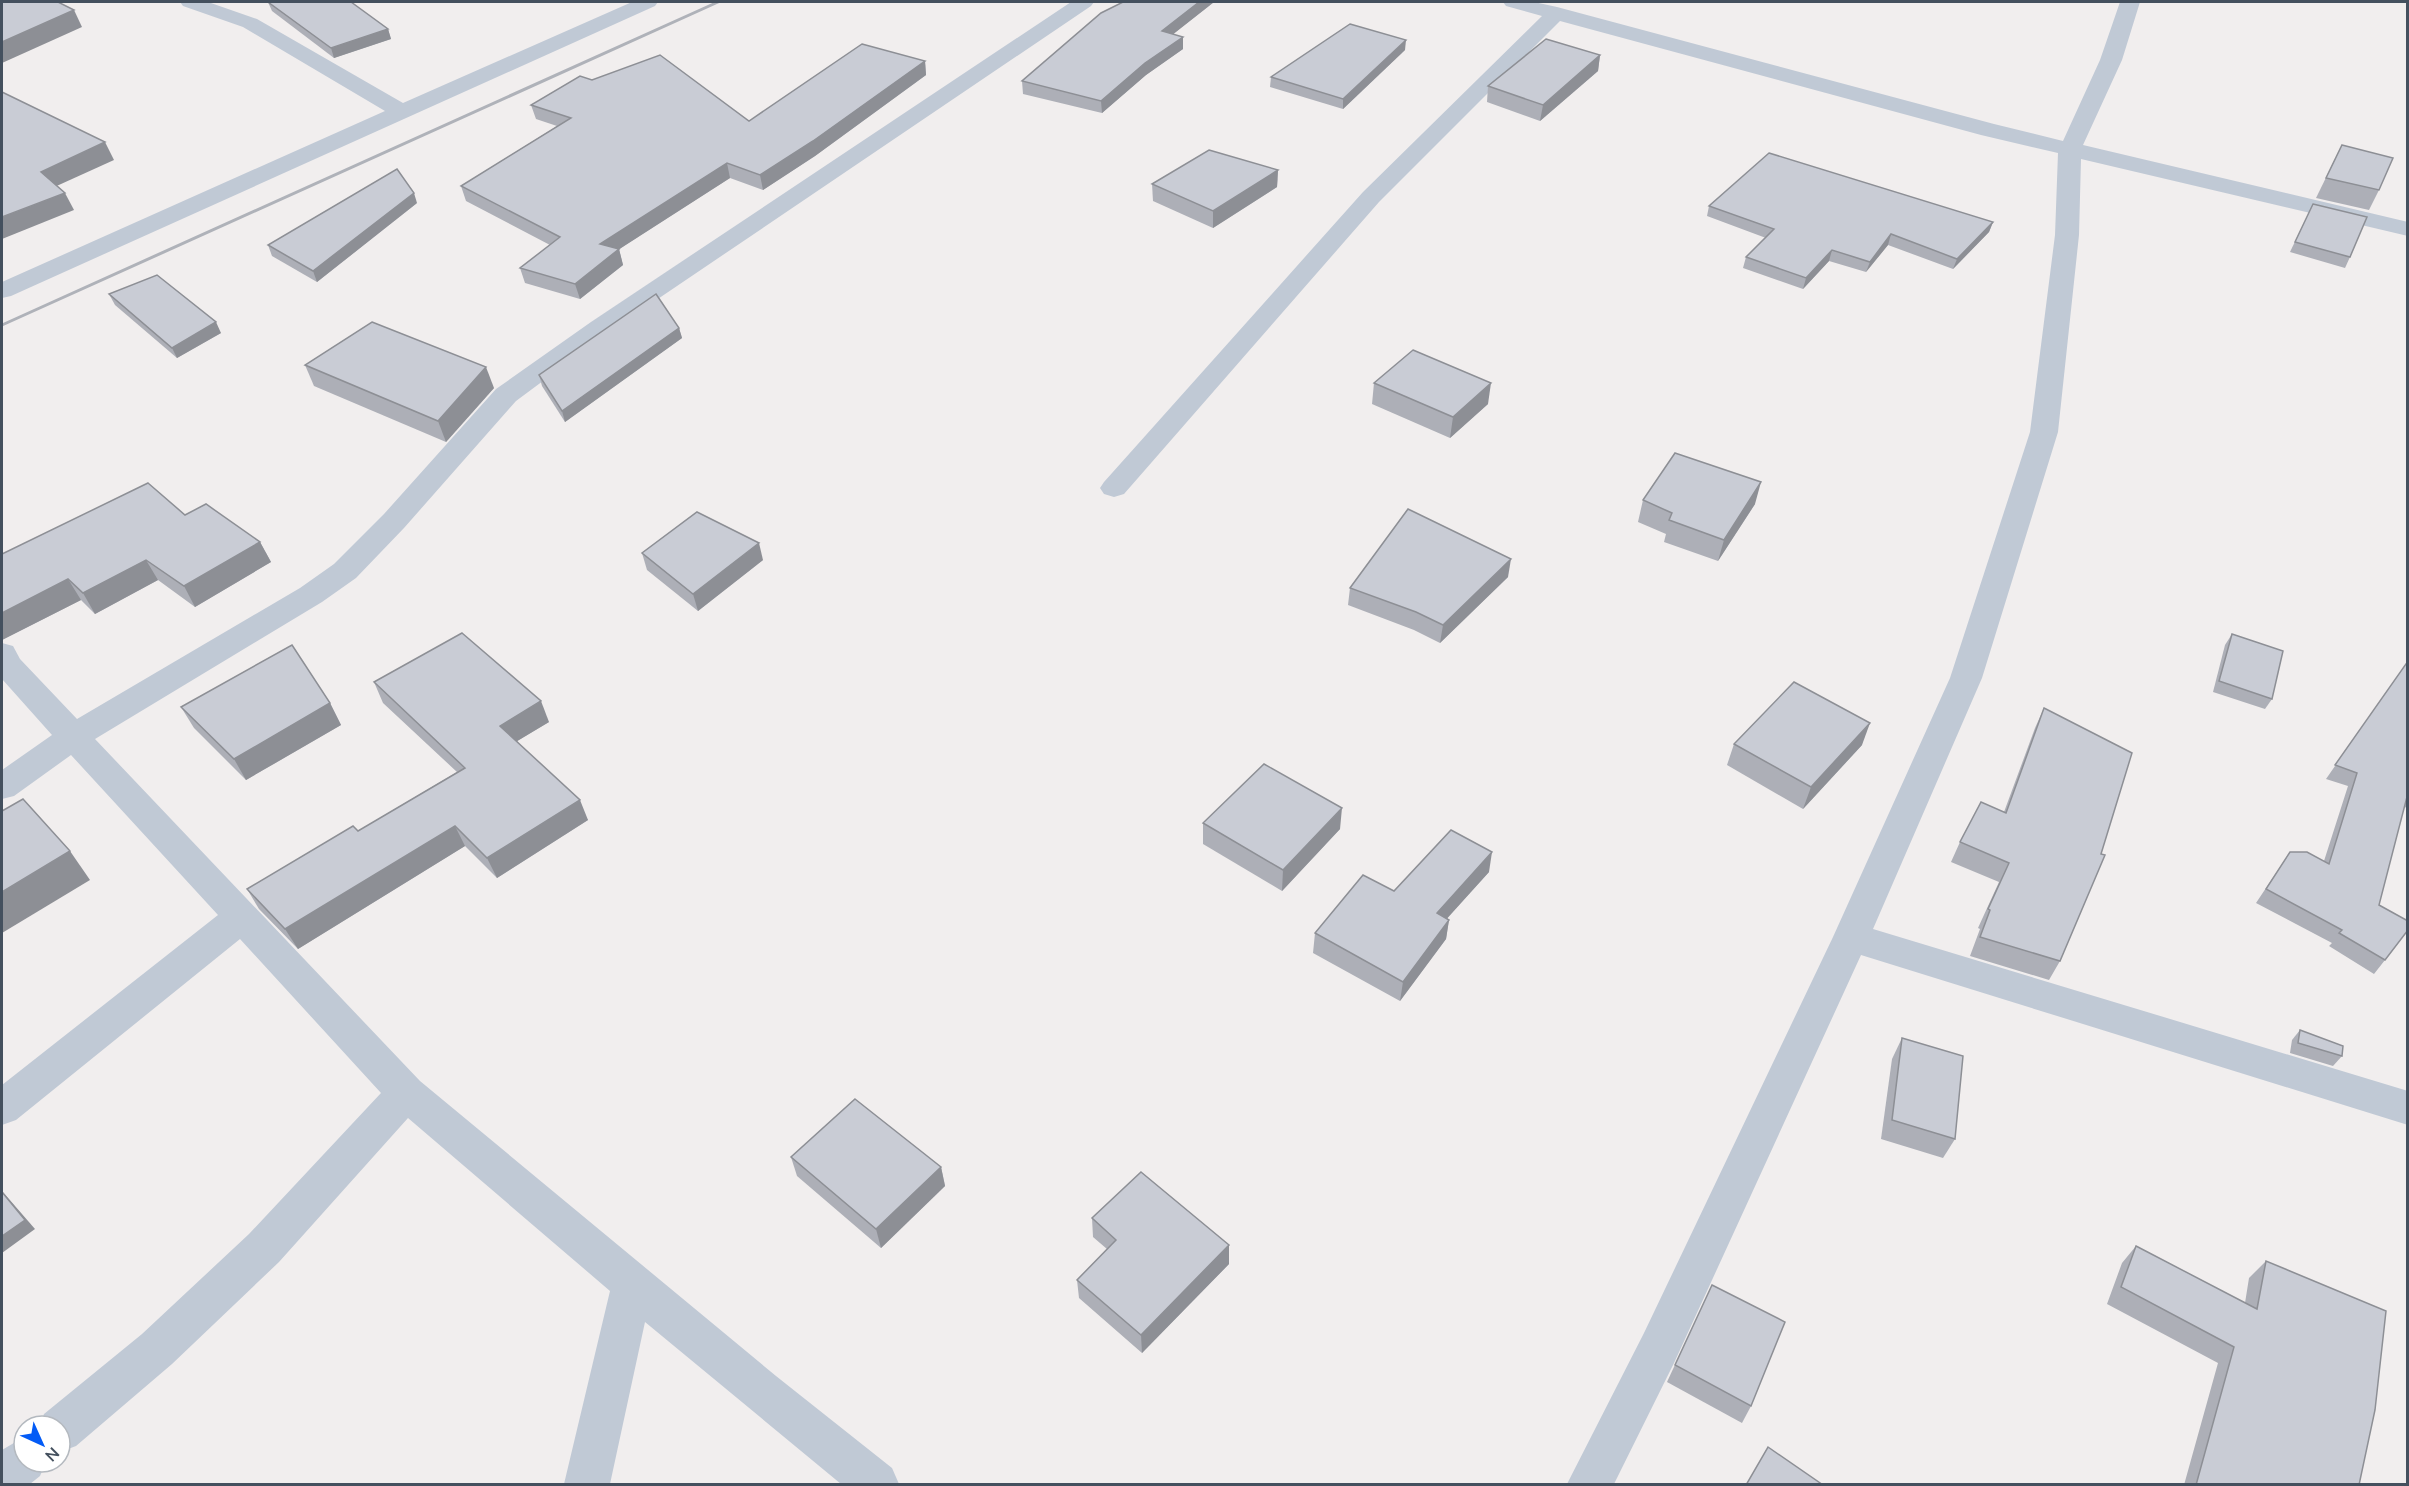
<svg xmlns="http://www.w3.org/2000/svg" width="2409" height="1486" viewBox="0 0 2409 1486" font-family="'Nunito Sans',sans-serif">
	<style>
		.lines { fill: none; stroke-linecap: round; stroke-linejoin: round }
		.minor { fill: #c0c9d5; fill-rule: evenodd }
		.rail { stroke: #afb2b9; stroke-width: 3 }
		.wall { fill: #adafb7 }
		.shaded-wall { fill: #8d8f95 }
		.building { fill: #c9ccd5; stroke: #8d8f95; stroke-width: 1.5 }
	</style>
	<rect width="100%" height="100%" fill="#f1eeee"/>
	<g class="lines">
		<g class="minor">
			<polygon points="180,2 208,2 257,19 403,103 632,2 658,2 655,6 11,296 2,298 2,282 385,111 243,27 183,6"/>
			<polygon points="1071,2 1094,2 1091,6 609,332 516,401 404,528 356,578 322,602 95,739 420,1081 776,1376 892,1468 899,1484 841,1484 645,1322 610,1484 564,1484 610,1291 408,1118 279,1262 172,1364 76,1446 60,1452 60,1426 39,1426 44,1414 142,1334 249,1234 381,1093 240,939 16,1120 2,1125 2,1085 218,915 71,755 14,796 2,799 2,770 52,735 2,679 2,643 13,646 20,659 77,719 300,588 334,564 384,514 496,389 591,322"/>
			<polygon points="1503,2 1534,2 1557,7 1994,124 2063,141 2100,60 2120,2 2140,2 2122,60 2083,145 2408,222 2408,236 2081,159 2079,235 2058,432 1982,678 1873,929 2408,1091 2408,1125 1861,955 1674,1363 1614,1484 1567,1484 1644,1333 1833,937 1950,678 2030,432 2055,235 2058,153 1981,135 1560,21 1379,202 1124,494 1114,497 1104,494 1100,488 1104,482 1363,192 1542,16 1506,6"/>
			<polygon points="24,1437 24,1462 46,1462 40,1476 30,1484 2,1484 2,1450"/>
		</g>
		<polyline class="rail" points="2,325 718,2"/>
	</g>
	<g class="wall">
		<polygon points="268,2 388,29 391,39 334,58 272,11"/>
		<polygon points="1123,2 1214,2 1173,34 1183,49 1146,75 1102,113 1023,94 1022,81"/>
		<polygon points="1405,50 1343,109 1270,87 1271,77"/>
		<polygon points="1600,55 1598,71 1540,121 1487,102 1488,86"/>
		<polygon points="925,61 926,75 815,156 763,190 730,178 619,249 623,265 580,299 525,283 520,268 550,245 466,201 461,186 557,126 536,119 531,105 592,80 749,121"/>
		<polygon points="2342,145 2379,190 2369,210 2316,198"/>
		<polygon points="1278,170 1277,187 1213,228 1153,201 1152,184"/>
		<polygon points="417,203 317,282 272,256 268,245"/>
		<polygon points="2313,204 2350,257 2345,268 2290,252"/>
		<polygon points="1709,206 1993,222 1989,232 1953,269 1888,245 1866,272 1829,261 1803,289 1743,268 1746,257 1766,238 1707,216"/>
		<polygon points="109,294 221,333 177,358 115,305"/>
		<polygon points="679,328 682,338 565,422 542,386 539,375"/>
		<polygon points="305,365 494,388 446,442 314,386"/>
		<polygon points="1374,383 1488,404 1450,438 1372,404"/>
		<polygon points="1643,500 1755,504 1718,561 1664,542 1666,534 1638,522"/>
		<polygon points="185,515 260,542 271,562 195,607 158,580 95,614 81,600 2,640 2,554"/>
		<polygon points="642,553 763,560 698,611 647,570"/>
		<polygon points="1508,577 1440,643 1414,630 1348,605 1350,588"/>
		<polygon points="2232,634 2272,699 2265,709 2213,692 2225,645"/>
		<polygon points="2408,661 2408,808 2404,807 2379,905 2385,960 2374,974 2329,946 2332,943 2256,903 2290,852 2324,861 2348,786 2326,779"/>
		<polygon points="374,682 549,722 517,741 588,820 497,878 465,846 298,949 259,909 247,889 358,831 457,772 383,703"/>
		<polygon points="330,703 341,725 246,780 194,728 181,707"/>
		<polygon points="2044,708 2060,961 2049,980 1970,956 1980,929 1978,928 1999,882 1951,862 1960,842 2004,812 2035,728"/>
		<polygon points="1734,744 1862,745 1803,809 1727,765"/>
		<polygon points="1203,823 1340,829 1282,891 1203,844"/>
		<polygon points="1489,872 1447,918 1449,920 1446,939 1400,1001 1313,953 1315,933 1394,891"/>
		<polygon points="2300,1030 2342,1056 2333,1066 2290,1053 2292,1040"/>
		<polygon points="1902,1038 1955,1139 1943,1158 1881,1139 1892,1059"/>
		<polygon points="791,1157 941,1167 945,1186 881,1248 797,1176"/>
		<polygon points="1092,1218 1229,1264 1142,1353 1079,1298 1077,1280 1107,1249 1093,1237"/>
		<polygon points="2136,1246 2245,1303 2249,1278 2266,1261 2359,1485 2184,1485 2218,1363 2107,1304 2122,1263"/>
		<polygon points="1712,1285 1751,1406 1742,1423 1667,1382"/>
	</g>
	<g class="shaded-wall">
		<polygon points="1199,2 1214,2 1162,43 1162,31"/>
		<polygon points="74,10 82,27 2,63 2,42"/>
		<polygon points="388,29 391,39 334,58 331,48"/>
		<polygon points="1183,37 1183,49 1146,75 1102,113 1101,101 1145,63"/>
		<polygon points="1406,40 1405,50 1343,109 1343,99"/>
		<polygon points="1600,55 1598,71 1540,121 1543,105"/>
		<polygon points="925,61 926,75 815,156 763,190 760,175"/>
		<polygon points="105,142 114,160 50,189 41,172"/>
		<polygon points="727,163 730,178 604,259 600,244"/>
		<polygon points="1278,170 1277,187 1213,228 1213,211"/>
		<polygon points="65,193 74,210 2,239 2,217"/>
		<polygon points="414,193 417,203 317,282 313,271"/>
		<polygon points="1993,222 1989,232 1953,269 1957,259"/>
		<polygon points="1891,234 1888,245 1866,272 1870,262"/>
		<polygon points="619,249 623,265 580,299 575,284"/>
		<polygon points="1832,250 1829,261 1803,289 1806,278"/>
		<polygon points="216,322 221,333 177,358 172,348"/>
		<polygon points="679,328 682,338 565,422 562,411"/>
		<polygon points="486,367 494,388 446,442 438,421"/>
		<polygon points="1491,383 1488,404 1450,438 1453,417"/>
		<polygon points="1761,482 1755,504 1718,561 1724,540"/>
		<polygon points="260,542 271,562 195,607 184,586"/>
		<polygon points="759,543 763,560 698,611 693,594"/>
		<polygon points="1511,559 1508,577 1440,643 1443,625"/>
		<polygon points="146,560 158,580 95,614 83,593"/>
		<polygon points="68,579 81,600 2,640 2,613"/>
		<polygon points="541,701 549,722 509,746 500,726"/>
		<polygon points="330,703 341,725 246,780 234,759"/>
		<polygon points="1870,723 1862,745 1803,809 1811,787"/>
		<polygon points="580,800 588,820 497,878 487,858"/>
		<polygon points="1342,808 1340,829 1282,891 1283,870"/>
		<polygon points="455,826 465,846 298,949 285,929"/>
		<polygon points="70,851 90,880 2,933 2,892"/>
		<polygon points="1492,852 1489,872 1434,933 1437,913"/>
		<polygon points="1449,920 1446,939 1400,1001 1403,982"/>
		<polygon points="941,1167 945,1186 881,1248 876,1229"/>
		<polygon points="2,1191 35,1229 2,1253"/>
		<polygon points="1229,1245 1229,1264 1142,1353 1141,1335"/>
	</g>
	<g class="building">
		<polygon points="2,2 58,2 74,10 2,42"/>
		<polygon points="268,2 351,2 388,29 331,48"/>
		<polygon points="1123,2 1199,2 1162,31 1183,37 1145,63 1101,101 1022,81 1101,13"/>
		<polygon points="1350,24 1406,40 1343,99 1271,77"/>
		<polygon points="1546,39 1600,55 1543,105 1488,86"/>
		<polygon points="862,44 925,61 813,141 760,175 727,163 600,244 619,249 575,284 520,268 560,237 461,186 571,118 531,105 580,76 592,80 660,55 749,121"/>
		<polygon points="2,92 105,142 41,172 65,193 2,217"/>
		<polygon points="2342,145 2393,158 2379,190 2326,178"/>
		<polygon points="1209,150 1278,170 1213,211 1152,184"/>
		<polygon points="1769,153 1993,222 1957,259 1891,234 1870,262 1832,250 1806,278 1746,257 1774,229 1709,206"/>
		<polygon points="397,169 414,193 313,271 268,245"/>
		<polygon points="2313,204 2367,217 2350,257 2295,242"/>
		<polygon points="157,275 216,322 172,348 109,294"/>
		<polygon points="656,294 679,328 562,411 539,375"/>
		<polygon points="372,322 486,367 438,421 305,365"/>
		<polygon points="1413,350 1491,383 1453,417 1374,383"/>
		<polygon points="1675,453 1761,482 1724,540 1669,520 1672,513 1643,500"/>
		<polygon points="148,483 185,515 206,504 260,542 184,586 146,560 83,593 68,579 2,613 2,554"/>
		<polygon points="1408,509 1511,559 1443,625 1416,612 1350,588"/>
		<polygon points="697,512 759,543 693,594 642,553"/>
		<polygon points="462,633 541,701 500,726 580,800 487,858 455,826 285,929 247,889 353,826 358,831 465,768 374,682"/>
		<polygon points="2232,634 2283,651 2272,699 2219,681"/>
		<polygon points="292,645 330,703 234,759 181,707"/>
		<polygon points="2408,661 2408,793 2379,905 2408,921 2408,930 2385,960 2339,933 2342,930 2266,889 2290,852 2307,852 2329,864 2357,773 2335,765"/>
		<polygon points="1794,682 1870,723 1811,787 1734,744"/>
		<polygon points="2044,708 2132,753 2101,854 2105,855 2060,961 1980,937 1990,910 1988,909 2009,863 1960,842 1981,802 2006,813"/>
		<polygon points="1264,764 1342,808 1283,870 1203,823"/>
		<polygon points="23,799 70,851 2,892 2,811"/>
		<polygon points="1451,830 1492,852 1437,913 1449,920 1403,982 1315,933 1363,875 1394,891"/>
		<polygon points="2300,1030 2343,1046 2342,1056 2298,1043"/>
		<polygon points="1902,1038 1963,1056 1955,1139 1892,1120"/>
		<polygon points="855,1099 941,1167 876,1229 791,1157"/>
		<polygon points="1141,1172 1229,1245 1141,1335 1077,1280 1116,1240 1092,1218"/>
		<polygon points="2,1192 25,1220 2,1236"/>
		<polygon points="2136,1246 2257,1309 2266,1261 2386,1311 2375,1410 2359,1485 2196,1485 2234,1347 2121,1287"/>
		<polygon points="1712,1285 1785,1322 1751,1406 1675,1365"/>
		<polygon points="1768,1447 1823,1485 1746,1485"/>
	</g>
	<rect width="2409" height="1486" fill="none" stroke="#44505e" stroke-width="6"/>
	<g transform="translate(42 1444) rotate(135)"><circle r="28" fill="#ffffff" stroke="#b4b9bf" stroke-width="1.5"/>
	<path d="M0-4.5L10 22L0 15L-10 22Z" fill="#035bf6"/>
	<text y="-9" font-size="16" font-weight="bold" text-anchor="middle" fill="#44505e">N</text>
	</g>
</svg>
